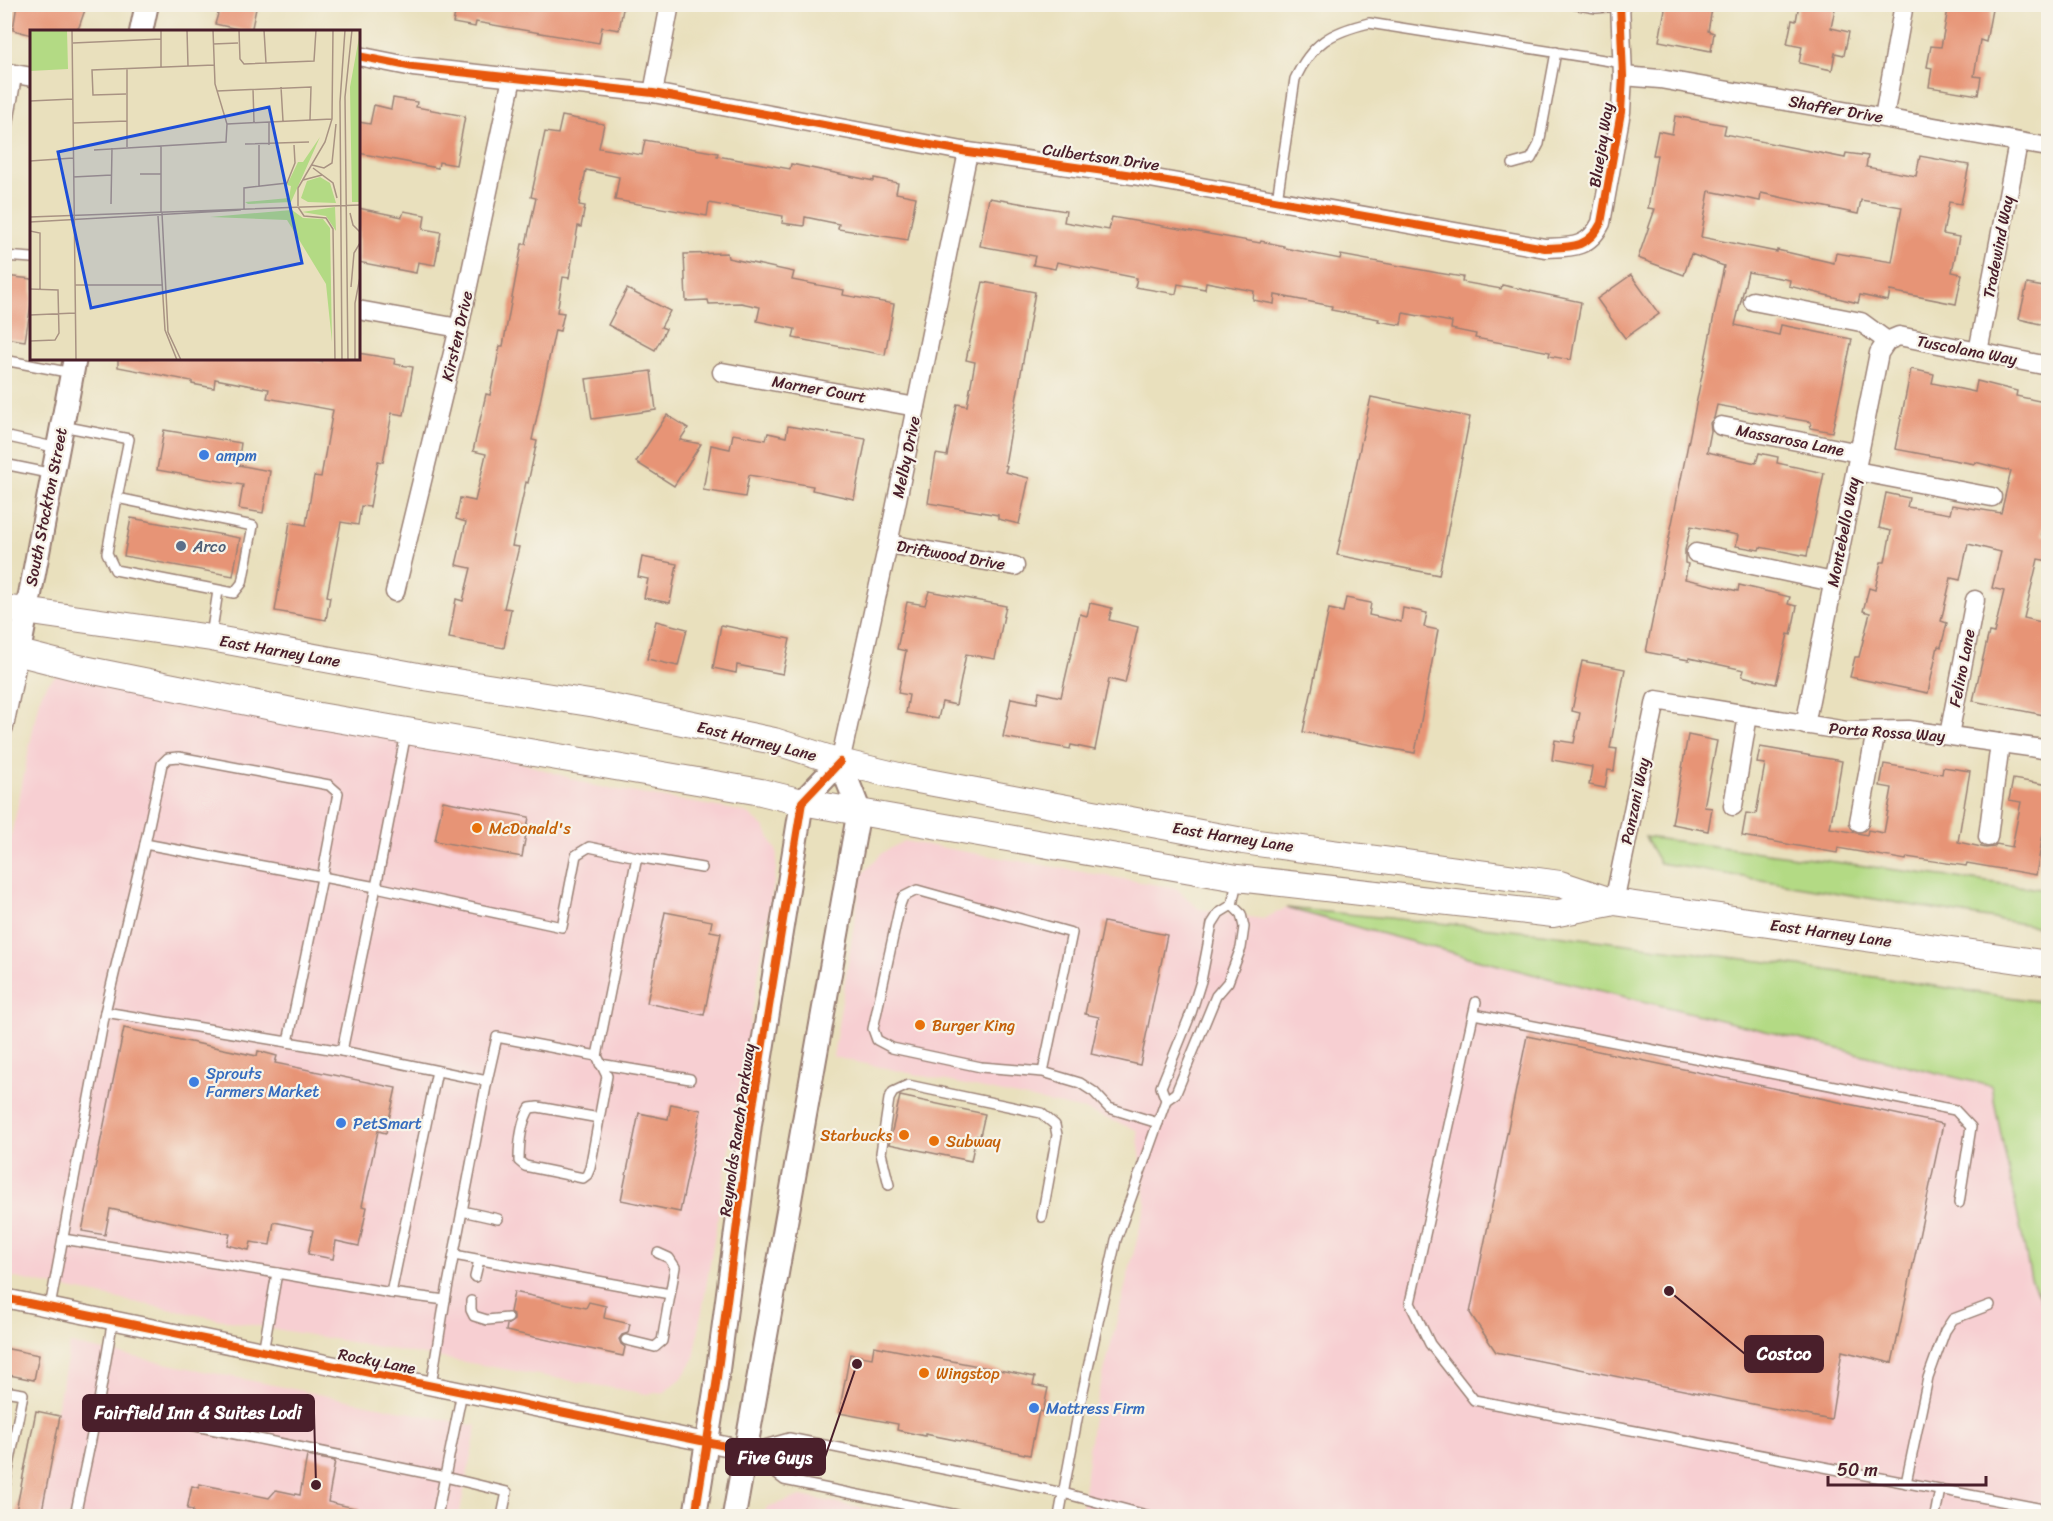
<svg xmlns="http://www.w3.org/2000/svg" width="2053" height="1521" viewBox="0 0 2053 1521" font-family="Sriracha,sans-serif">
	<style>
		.built { fill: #f7cfd2 }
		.green { fill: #b3da84; stroke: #7e7c58; stroke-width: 1.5 }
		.building { fill: #e79476; fill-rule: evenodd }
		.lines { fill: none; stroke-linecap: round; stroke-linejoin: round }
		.service-casing { stroke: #9a8074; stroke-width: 12 }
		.minor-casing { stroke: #9a8074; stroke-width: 21 }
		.tertiary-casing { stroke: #9a8074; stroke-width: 26 }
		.secondary-casing { stroke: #9a8074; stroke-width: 28 }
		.service { stroke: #fff; stroke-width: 9 }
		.minor { stroke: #fff; stroke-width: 18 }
		.tertiary { stroke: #fff; stroke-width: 22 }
		.secondary { stroke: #fff; stroke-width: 26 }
		.cycleway-casing { stroke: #f7f3e8; stroke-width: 11 }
		.cycleway { stroke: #e8590c; stroke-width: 8 }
		.shop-dot { fill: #3f7fe0; stroke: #f7f3e8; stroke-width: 2 }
		.service-dot { fill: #5c6f8a; stroke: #f7f3e8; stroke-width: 2 }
		.food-dot { fill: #e8710a; stroke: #f7f3e8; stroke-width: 2 }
		.labels { text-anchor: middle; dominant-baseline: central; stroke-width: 4.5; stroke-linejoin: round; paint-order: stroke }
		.street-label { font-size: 16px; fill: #4a1f2b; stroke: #f7f3e8 }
		.shop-label { font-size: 16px; fill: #366cbe; stroke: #f7f3e8; text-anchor: start }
		.service-label { font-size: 16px; fill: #4e5e75; stroke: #f7f3e8; text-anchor: start }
		.food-label { font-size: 16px; fill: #c56008; stroke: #f7f3e8; text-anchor: start }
		.inset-road { fill: none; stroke: #a99383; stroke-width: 1.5 }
		.view { fill: #1d4ed8; fill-opacity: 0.15; stroke: #1d4ed8; stroke-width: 3 }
		.inset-edge { fill: none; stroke: #4a1f2b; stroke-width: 3 }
		.leader { fill: none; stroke: #4a1f2b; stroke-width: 2 }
		.callout-dot { fill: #4a1f2b; stroke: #f7f3e8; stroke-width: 2 }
		.callout { fill: #4a1f2b; stroke: #4a1f2b; stroke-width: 2 }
		.callout-label { font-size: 18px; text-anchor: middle; font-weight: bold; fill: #fff }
	</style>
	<rect width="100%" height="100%" fill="#f7f3e8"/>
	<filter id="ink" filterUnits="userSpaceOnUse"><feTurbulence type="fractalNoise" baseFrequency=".0167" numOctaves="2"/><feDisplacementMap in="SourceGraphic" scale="12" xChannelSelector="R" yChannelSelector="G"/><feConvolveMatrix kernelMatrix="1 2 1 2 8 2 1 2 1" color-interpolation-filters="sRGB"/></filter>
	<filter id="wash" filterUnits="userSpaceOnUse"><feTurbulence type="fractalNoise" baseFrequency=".008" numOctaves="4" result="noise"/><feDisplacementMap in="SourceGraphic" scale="24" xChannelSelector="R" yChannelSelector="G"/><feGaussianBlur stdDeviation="1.35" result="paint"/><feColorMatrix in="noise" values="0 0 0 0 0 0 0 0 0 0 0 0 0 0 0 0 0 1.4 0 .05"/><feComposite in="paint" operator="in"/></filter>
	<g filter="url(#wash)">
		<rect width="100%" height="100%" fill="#e9e0bd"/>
		<g class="built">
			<polygon points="57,675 507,758 595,786 730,809 747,813 765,828 777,852 776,870 694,1359 681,1379 664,1392 647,1394 218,1319 5,1276 5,857 15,819 39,699 46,685"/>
			<polygon points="904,841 1176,888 1199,909 1263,919 1286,908 1532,974 1991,1086 2031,1279 2048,1317 2048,1516 1081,1516 1093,1416 1146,1203 1137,1130 1084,1110 833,1057 862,874 882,853"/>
			<polygon points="70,1344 477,1426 459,1516 35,1516"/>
			<polygon points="801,1496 902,1516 763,1516 767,1507"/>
		</g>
		<g class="green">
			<polygon points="1645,837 2048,890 2048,928 1660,863"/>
			<polygon points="1286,908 1541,933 1807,967 2048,1003 2048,1317 2031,1279 1991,1086 1532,974"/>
		</g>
		<g id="blocks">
			<g class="building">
				<polygon points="17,4 87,4 79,27 74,32 32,32 32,35 13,30"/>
				<polygon points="221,4 257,4 251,32 215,24"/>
				<polygon points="457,4 624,4 619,30 602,27 599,43 476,22 475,27 453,23"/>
				<polygon points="1666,4 1686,4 1712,9 1708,31 1714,33 1711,51 1659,41"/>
				<polygon points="1799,4 1836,4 1831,28 1849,32 1844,55 1835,53 1832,70 1799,63 1802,47 1787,44 1792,20 1796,21"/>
				<polygon points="1949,4 1993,4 1986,42 1980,40 1974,76 1981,77 1978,95 1929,87 1932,68 1927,67 1931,46 1941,47"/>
				<polygon points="393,98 417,102 416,107 465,116 456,165 439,162 438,168 358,153 358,122 370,124 374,105 391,109"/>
				<polygon points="562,116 604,124 599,148 642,155 645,140 718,153 717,156 790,169 791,164 874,181 874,178 898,183 896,193 916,197 908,240 838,229 839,224 805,217 804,226 782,223 783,216 709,203 707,216 615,200 619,177 586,170 579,205 585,206 581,227 578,226 569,278 563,277 557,312 564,313 560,331 555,330 532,440 537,441 528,483 526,482 512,546 519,547 504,608 511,609 504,648 449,638 456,599 463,601 471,568 456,565 466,522 456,519 460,498 475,501 486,454 473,451 486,394 490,395 500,346 503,346 522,244 526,244 536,198 531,197 545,132 558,134"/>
				<path d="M1675,116L1726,125L1724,134L1845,158L1846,153L1868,156L1866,167L1916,176L1920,156L1969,165L1961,204L1949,202L1943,234L1959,237L1952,272L1962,274L1956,304L1890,291L1888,301L1860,295L1858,303L1789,286L1790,280L1748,272L1735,325L1779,335L1781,325L1852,339L1832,432L1810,428L1811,422L1717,405L1714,418L1710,423L1711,431L1707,452L1756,463L1759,453L1778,457L1777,463L1824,473L1807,556L1760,547L1759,550L1736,546L1738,535L1691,526L1685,550V563L1688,564L1685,579L1738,591L1739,585L1790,597L1788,604L1797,606L1791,635L1788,634L1776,684L1742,676L1744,670L1689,658V660L1646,652L1724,266L1691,254L1684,275L1638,258L1655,209L1648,208L1657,155H1653L1658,131L1672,134ZM1709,191L1760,201L1761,193L1858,214L1861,200L1902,207L1892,262L1836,253L1834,263L1777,250V252L1701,237Z"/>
				<polygon points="989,198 1066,211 1064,222 1109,230 1112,217 1260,243 1261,241 1284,246 1284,248 1340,259 1341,255 1438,273 1463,277 1462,282 1501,289 1502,285 1581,302 1571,360 1549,356 1550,352 1475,338 1476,334 1451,329 1452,322 1403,313 1401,325 1378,321 1379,319 1331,310 1332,306 1275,295 1274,304 1253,300 1254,291 1206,282 1205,289 1178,284 1176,294 1135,287 1137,278 1057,262 1055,269 1033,265 1035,256 980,246"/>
				<polygon points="358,208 402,217 404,211 425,215 423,229 441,232 435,265 418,262 416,273 358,262"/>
				<polygon points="727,253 728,258 794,272 792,280 844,290 843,295 894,304 885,355 793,338 795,329 757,321 760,307 741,303 709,304 708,300 686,301 684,254"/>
				<polygon points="1631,275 1659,314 1625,338 1597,299"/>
				<polygon points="4,276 32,279 32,298 25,341 4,338"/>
				<polygon points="983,282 1035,292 1005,465 1007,466 1005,472 1029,478 1019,524 998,519 998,515 928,503 936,454 947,456 957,404 967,406 975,362 966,360"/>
				<polygon points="2027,284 2049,288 2049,326 2019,319"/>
				<polygon points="627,289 670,311 661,327 666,329 655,350 608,325"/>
				<polygon points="358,353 395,359 394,364 413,367 404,415 392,413 383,462 378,461 370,507 361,506 358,525 341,522 327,596 330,597 326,620 275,611 290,522 306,525 314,476 321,477 333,410 267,398 269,389 215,379 214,388 192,384 192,381 118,367 118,358 301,358 322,362 323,358 358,358"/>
				<polygon points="1911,369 1934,374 1932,383 1975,392 1977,381 2017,391 2016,396 2049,403 2049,500 2042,535 2049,536 2049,561 2038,559 2024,618 2049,624 2049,716 1973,701 1989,632 1994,633 2004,591 1992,588 2001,552 1968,544 1960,580 1951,578 1941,621 1947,623 1941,647 1938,646 1928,693 1850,677 1855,657 1859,657 1870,613 1863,611 1869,588 1875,590 1881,562 1885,562 1891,531 1879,528 1886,493 1909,498 1907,507 1950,514 1952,505 2001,513 2011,471 1975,462 1975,464 1895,449"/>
				<polygon points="651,371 656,410 592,419 586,379"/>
				<polygon points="1371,397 1470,417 1439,575 1337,555"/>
				<polygon points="667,415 688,428 680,440 701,444 674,486 636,462"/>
				<polygon points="788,426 866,439 854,499 812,490 813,486 749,475 745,497 703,490 711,445 730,449 733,434 766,440 768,433 786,437"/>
				<polygon points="164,430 241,443 238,465 270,471 263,513 239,509 243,485 157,470"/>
				<polygon points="131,518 240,538 233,576 124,556"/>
				<polygon points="642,557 677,564 670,603 644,598 648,579 638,577"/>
				<polygon points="929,591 1006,606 995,659 966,654 956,705 942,702 938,719 906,713 909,695 898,693 906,651 897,649 907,602 925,605"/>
				<polygon points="1346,598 1371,603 1369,615 1401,622 1403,608 1427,613 1424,627 1438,630 1415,753 1303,732 1329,609 1343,612"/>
				<polygon points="1090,603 1112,608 1109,620 1138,627 1125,683 1109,679 1095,750 1071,745 1070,749 1003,737 1011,698 1037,703 1039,692 1061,697 1080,614 1087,616"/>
				<polygon points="656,621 687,629 678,666 647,659"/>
				<polygon points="721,625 790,639 783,674 737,665 736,673 713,668"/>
				<polygon points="1582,661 1625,669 1610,748 1617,749 1614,771 1608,770 1605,788 1589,785 1592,767 1552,760 1555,740 1574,743 1580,713 1572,711"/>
				<polygon points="1688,735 1717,741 1704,807 1712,808 1708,831 1672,824"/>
				<polygon points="1760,747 1842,761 1830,828 1867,835 1868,830 1884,833 1892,788 1880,786 1884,764 1942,774 1943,767 1970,771 1958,842 1986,848 1994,847 1996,844 2012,847 2021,802 2009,800 2013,779 2049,785 2049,800 2036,875 1967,863 1966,866 1907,857 1906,860 1838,848 1837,853 1742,836 1746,813 1756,814 1765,764 1757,763"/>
				<polygon points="443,801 529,817 522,857 435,841"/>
				<polygon points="665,912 712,921 710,931 721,933 704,1015 647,1003"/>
				<polygon points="1104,922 1167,935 1140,1065 1091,1054 1099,1017 1085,1014"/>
				<polygon points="124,1028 257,1056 258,1051 277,1056 275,1063 396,1088 386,1133 378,1131 362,1206 367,1207 359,1246 336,1241 333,1259 308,1254 313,1230 274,1222 270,1245 251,1242 249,1250 227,1245 230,1234 110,1209 105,1235 82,1231"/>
				<polygon points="1527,1036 1943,1124 1892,1363 1842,1351 1831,1420 1496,1352 1470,1313"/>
				<polygon points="900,1096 985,1114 980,1136 976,1136 971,1161 889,1144"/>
				<polygon points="671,1104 701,1110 680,1212 621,1200 639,1113 668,1119"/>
				<polygon points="514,1292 586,1308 589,1302 606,1306 604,1318 630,1324 628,1333 622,1335 619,1339 621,1344 625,1347 623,1356 506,1331 507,1325 514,1320 514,1315 510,1312"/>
				<polygon points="874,1346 1035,1377 1033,1385 1048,1388 1043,1412 1039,1411 1030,1455 925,1434 925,1436 897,1430 898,1424 839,1413 850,1354 872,1358"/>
				<polygon points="4,1348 39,1355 34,1380 4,1374"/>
				<polygon points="36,1411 60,1416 41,1516 15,1516"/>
				<polygon points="307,1456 335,1461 328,1502 359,1509 358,1516 192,1516 193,1510 187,1509 192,1486 199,1488 199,1484 269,1498 276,1490 300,1495"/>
			</g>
		</g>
	</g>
	<g filter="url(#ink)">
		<use href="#blocks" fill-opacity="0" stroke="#9a8074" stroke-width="1.5"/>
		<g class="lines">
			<g class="service-casing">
				<g id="service">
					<polyline points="1573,4 1596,8 1620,6"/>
					<polyline points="4,149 17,74"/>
					<polyline points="1513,164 1531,159 1539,144 1556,52"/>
					<path d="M1277,200L1295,79C1312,43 1331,32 1369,23L1623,63"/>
					<polyline points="4,256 32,258"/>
					<polyline points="4,360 72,373"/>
					<polyline points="62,426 129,439 117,498 253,526 242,583 234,593 115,570 107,553 117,498"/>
					<polyline points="4,436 58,448"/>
					<polyline points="4,464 53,474"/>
					<polyline points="211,636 218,591"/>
					<polyline points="145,844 162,764 168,758 179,757 329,785 338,793 322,878 288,1042"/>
					<polyline points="637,857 702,868"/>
					<polyline points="1476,1002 1410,1303 1430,1344 1474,1400 2048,1510"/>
					<polyline points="105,1012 342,1051"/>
					<polyline points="1474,1014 1955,1110 1971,1127 1959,1203"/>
					<path d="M597,1056L607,1076L590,1168L587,1175L583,1178L525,1166L519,1161C519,1145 521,1122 530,1108L538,1107L599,1118"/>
					<polyline points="600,1064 690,1079"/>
					<polyline points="1043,1072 981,1067 892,1048 877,1040 873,1029 900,905 903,897 917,890 1072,933 1043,1072 1080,1083 1094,1092 1109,1108 1158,1123"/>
					<polyline points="1166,1100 1176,1093 1216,996 1228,982 1241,948 1244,927 1241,914 1232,905"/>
					<polyline points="889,1185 881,1153 889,1099 893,1092 908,1085 1041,1113 1055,1125 1057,1135 1042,1217"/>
					<polyline points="462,1211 498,1219"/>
					<polyline points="63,1239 277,1273"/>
					<polyline points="454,1255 670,1294"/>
					<polyline points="475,1277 479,1260"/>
					<polyline points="391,1293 437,1071"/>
					<polyline points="445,1300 487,1081 342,1051 376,887 562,927 576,855 589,847 637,857 597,1056 497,1037 487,1081"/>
					<polyline points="471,1301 471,1310 474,1316 487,1320 508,1318"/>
					<polyline points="50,1307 105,1012 145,844 376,887 406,733"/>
					<polyline points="626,1340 655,1347 662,1341 675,1267 669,1258 658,1253"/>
					<polyline points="263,1352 277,1273 391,1293 445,1300 431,1385"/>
					<polyline points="4,1391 23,1394 4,1491"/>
					<polyline points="98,1406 445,1477 507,1492 502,1516"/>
					<polyline points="746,1450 789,1438 1063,1493 1150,1516"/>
					<polyline points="747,1452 784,1480 962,1516"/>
					<polyline points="1906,1483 1928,1378 1945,1331 1953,1319 1990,1305"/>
					<polyline points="75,1516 98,1406 113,1319"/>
					<polyline points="437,1516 462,1392"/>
					<polyline points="1059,1516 1079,1409 1116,1240 1166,1100 1161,1087 1191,1013 1201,981 1212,924 1219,913 1232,905 1237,881"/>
					<polyline points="1935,1516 1940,1489"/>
				</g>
			</g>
			<g class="minor-casing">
				<g id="minor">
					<path d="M358,56L413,67L653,93L968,152L1133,175L1545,248C1570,247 1588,249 1601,223L1621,112L1623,76L1620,4"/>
					<polyline points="4,72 32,77"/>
					<polyline points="1623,76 1660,79 2048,147"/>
					<polyline points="653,93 670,4"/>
					<polyline points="1884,117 1904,4"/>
					<polyline points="1753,301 1861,322 1887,341"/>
					<polyline points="358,310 459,328"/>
					<polyline points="1887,341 1899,336 2048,366"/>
					<polyline points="1978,352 2018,143"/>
					<polyline points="722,372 916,407"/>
					<polyline points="1721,426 1859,453"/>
					<polyline points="1856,471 1992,497"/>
					<polyline points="888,544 1015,566"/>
					<polyline points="1696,553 1833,582"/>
					<polyline points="395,592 459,328 512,78"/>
					<polyline points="1805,725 1879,353 1887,341"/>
					<polyline points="4,727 19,652"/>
					<polyline points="1949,735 1975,600"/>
					<polyline points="840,762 888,544 968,152"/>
					<polyline points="1733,806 1748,715"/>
					<polyline points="1859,822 1876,731"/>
					<polyline points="1988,837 2000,743"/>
					<polyline points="1614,902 1656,700 1847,731 1908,730 2043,749 2048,748"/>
					<polyline points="4,1298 745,1450"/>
				</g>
			</g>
			<g class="tertiary-casing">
				<g id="tertiary">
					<polyline points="141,32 147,4"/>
					<polyline points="19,652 75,358"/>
					<polyline points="695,1516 716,1385 750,1124 802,802 840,762 859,810 734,1516"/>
				</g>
			</g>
			<g class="secondary-casing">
				<g id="secondary">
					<polyline points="4,608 211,638 418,676 596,704 774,741 840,762 907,778 1243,841 1560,884 1614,902 2048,964"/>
					<polyline points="4,649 79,668 302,713 761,792 802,802 1237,878 1553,914 1610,903"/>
				</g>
			</g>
			<use href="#service" class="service"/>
			<use href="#minor" class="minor"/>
			<use href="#tertiary" class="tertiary"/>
			<use href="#secondary" class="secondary"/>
			<g class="cycleway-casing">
				<g id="cycleway">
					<path d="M358,56L413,67L653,93L968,152L1133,175L1545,248C1570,247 1588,249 1601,223L1621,112L1623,76L1620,4"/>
					<polyline points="4,1298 745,1450"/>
					<polyline points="695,1516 716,1385 750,1124 802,802 840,762"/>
				</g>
			</g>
			<use href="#cycleway" class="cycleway"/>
		</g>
	</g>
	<g class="shop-dot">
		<circle cx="204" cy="455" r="6"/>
		<circle cx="194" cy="1082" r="6"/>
		<circle cx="341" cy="1123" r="6"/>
		<circle cx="1034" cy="1408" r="6"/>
	</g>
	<circle class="service-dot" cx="181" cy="546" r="6"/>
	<g class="food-dot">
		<circle cx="477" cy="828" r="6"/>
		<circle cx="920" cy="1025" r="6"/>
		<circle cx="904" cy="1135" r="6"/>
		<circle cx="934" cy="1141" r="6"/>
		<circle cx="924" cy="1373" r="6"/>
	</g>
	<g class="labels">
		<g class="street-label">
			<text transform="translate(1836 109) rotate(10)">Shaffer Drive</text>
			<text transform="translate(1601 145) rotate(-81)">Bluejay Way</text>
			<text transform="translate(1101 157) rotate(8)">Culbertson Drive</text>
			<text transform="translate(1998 247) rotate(-79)">Tradewind Way</text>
			<text transform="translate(457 336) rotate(-77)">Kirsten Drive</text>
			<text transform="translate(1967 350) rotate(11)">Tuscolana Way</text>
			<text transform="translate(819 389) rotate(10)">Marner Court</text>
			<text transform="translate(1790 440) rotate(11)">Massarosa Lane</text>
			<text transform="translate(906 457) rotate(-78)">Melby Drive</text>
			<text transform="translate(46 507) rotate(-79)">South Stockton Street</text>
			<text transform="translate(1843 532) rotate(-79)">Montebello Way</text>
			<text transform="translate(951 555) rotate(10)">Driftwood Drive</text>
			<text transform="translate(280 651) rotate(10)">East Harney Lane</text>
			<text transform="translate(1962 668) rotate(-79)">Felino Lane</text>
			<text transform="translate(1887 732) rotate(4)">Porta Rossa Way</text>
			<text transform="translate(757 741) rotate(14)">East Harney Lane</text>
			<text transform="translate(1635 801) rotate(-78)">Panzani Way</text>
			<text transform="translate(1233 837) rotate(9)">East Harney Lane</text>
			<text transform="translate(1831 933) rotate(8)">East Harney Lane</text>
			<text transform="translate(737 1130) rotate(-82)">Reynolds Ranch Parkway</text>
			<text transform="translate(377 1361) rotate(11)">Rocky Lane</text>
		</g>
		<g class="shop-label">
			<text x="216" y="455">ampm</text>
			<text x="206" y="1073">Sprouts<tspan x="206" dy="18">Farmers Market</tspan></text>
			<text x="353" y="1123">PetSmart</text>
			<text x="1046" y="1408">Mattress Firm</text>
		</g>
		<g class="service-label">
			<text x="193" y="546">Arco</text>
		</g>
		<g class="food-label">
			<text x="489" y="828">McDonald's</text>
			<text x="932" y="1025">Burger King</text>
			<text x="892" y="1135" text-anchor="end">Starbucks</text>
			<text x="946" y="1141">Subway</text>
			<text x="936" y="1373">Wingstop</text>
		</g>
	</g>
	<g transform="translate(30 30)">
		<rect width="330" height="330" fill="#e9e0bd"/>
		<path d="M0,0H37L38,39L0,41ZM330,2V172H322L320,57ZM290,107L261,172L218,174L215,172L259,168L261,156L257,155L268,132H273ZM290,147L300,153L306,173L278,172L271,168L277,151ZM305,177L306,201L296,186L272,182ZM262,180L273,188L293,189L300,198L302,312L296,254L257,190L180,187Z" fill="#b3da84"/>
		<path class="inset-road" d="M42,0L46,330M131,0V38M157,0L158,36M209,0L210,29L214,34L284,31L286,0M234,0L236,33M43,13L131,9M183,14L208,13M97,39V117M251,57L253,91M223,59L224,93M187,61L281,57L280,90M96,64L63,65L62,40L184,35M0,71L43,69M239,92V115M43,93L97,91M197,94L302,89M215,114L279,112M229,115V157M131,116V182M64,120L196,112L197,94L185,54L183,0M0,131L43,128M282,135L294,138L302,133L306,94M283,138L303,153L307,168M110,144H131M43,147L82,145M273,150L292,145M81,174L82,118M268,176V158L295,112L302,89L303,0M268,177L274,186L296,188L303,199L305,330M214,179V158L257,153L265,133L264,115M132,183L138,302L151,330M320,183L323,195L330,202M128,186L135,300L147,330M0,187L330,175M0,192L211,180M0,201L10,203V259M45,255H133M321,257L324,223L330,213M0,259L28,260L29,303L25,310L0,311M0,285L45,283M312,330L310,72L315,0M318,330L315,67L322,0M325,330V273L330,247"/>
		<path class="view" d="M239,77L272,233L61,278L28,122Z"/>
		<rect width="330" height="330" class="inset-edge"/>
	</g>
	<path class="leader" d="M1669 1291L1745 1354M316 1485L314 1413M857 1364L825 1457"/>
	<g class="callout-dot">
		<circle cx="1669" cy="1291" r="6"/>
		<circle cx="316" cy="1485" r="6"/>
		<circle cx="857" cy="1364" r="6"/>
	</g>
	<g class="callout">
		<rect x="1745" y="1336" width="78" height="36" rx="6"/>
		<rect x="83" y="1395" width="231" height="36" rx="6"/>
		<rect x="726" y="1439" width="99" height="36" rx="6"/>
	</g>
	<g class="callout-label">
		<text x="1784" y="1360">Costco</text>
		<text x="198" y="1419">Fairfield Inn &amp; Suites Lodi</text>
		<text x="775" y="1464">Five Guys</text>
	</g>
	<rect width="2053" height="1521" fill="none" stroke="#f7f3e8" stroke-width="24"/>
	<path d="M1828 1476v9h158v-9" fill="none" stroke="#4a1f2b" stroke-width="3"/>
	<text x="1837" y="1476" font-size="18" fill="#4a1f2b" stroke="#f7f3e8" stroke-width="4.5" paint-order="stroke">50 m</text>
</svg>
